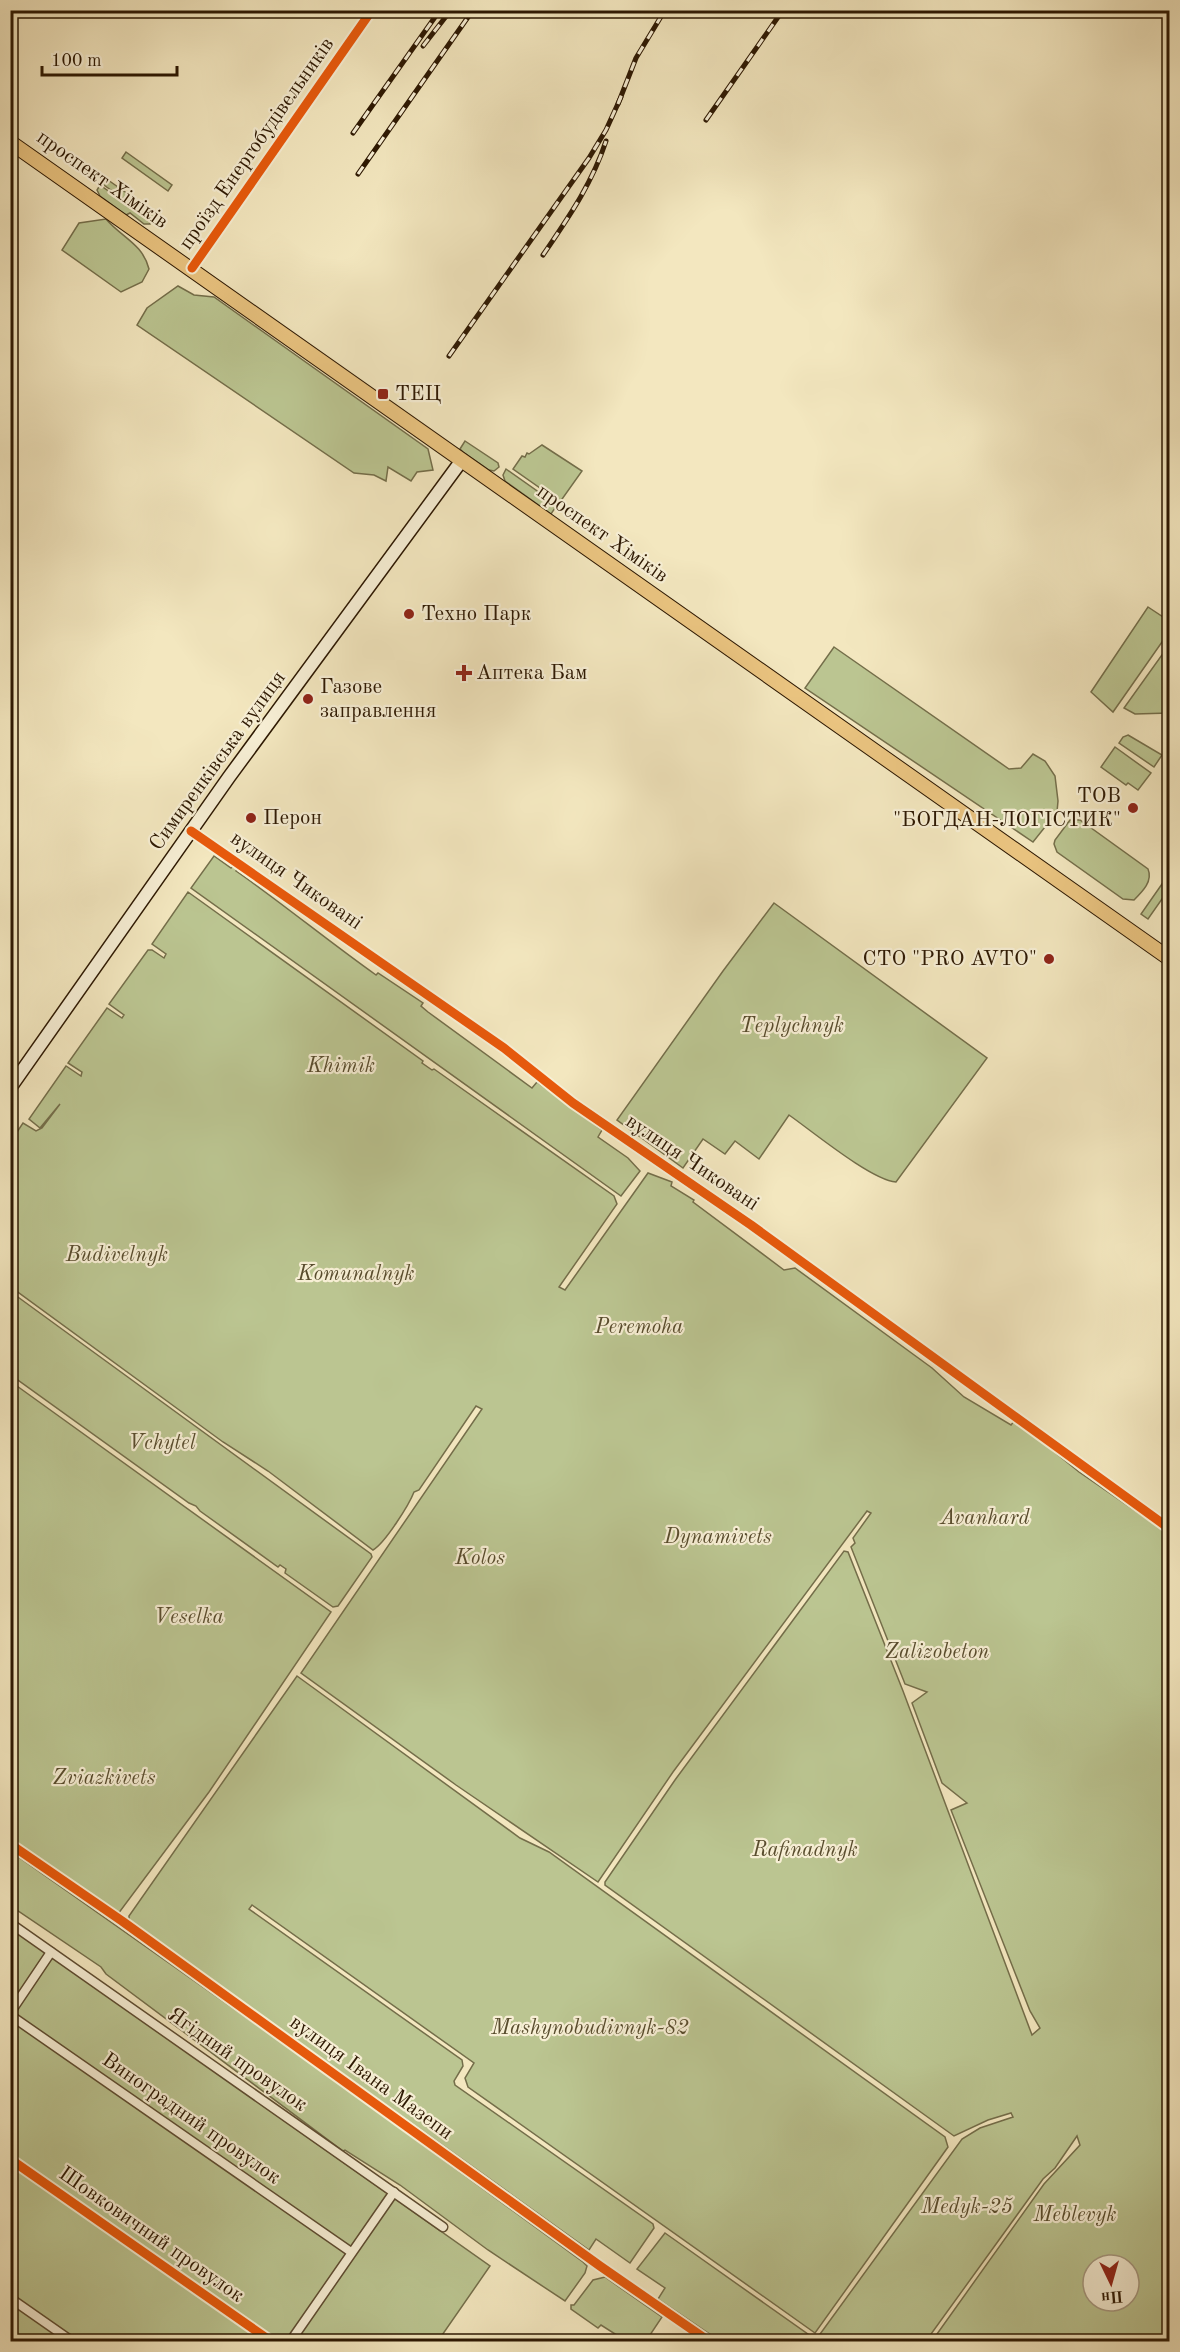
<svg xmlns="http://www.w3.org/2000/svg" width="1180" height="2352" viewBox="0 0 1180 2352" font-family="'Old Standard TT',serif">
	<style>
		.green { fill: #bbc591; stroke: #746e4a; stroke-width: 1.5; fill-rule: evenodd }
		.lines { fill: none; stroke-linecap: round; stroke-linejoin: round }
		.minor-casing { stroke: #5e4c31; stroke-width: 11 }
		.secondary-casing { stroke: #2d1802; stroke-width: 15 }
		.primary-casing { stroke: #2d1802; stroke-width: 16 }
		.minor { stroke: #f7efd5; stroke-width: 8 }
		.secondary { stroke: #f7efd5; stroke-width: 12 }
		.primary { stroke: #eac480; stroke-width: 14 }
		.rail-casing { stroke: #2d1802; stroke-width: 5 }
		.rail { stroke: #f7efd5; stroke-width: 3; stroke-dasharray: 9; stroke-linecap: butt }
		.cycleway-casing { stroke: #f7efd5; stroke-width: 13 }
		.cycleway { stroke: #e8590c; stroke-width: 9 }
		.poi-dot { fill: #8f2418; stroke: #f7efd5; stroke-width: 2 }
		.labels { text-anchor: middle; dominant-baseline: central; stroke-width: 4.5; stroke-linejoin: round; paint-order: stroke }
		.street-label { font-size: 21px; fill: #2d1802; stroke: #f7efd5 }
		.poi-label { font-size: 21px; fill: #2d1802; stroke: #f7efd5; text-anchor: start }
		.park-label { font-size: 21px; font-style: italic; fill: #584c2d; stroke: #f7efd5 }
	</style>
	<rect width="100%" height="100%" fill="#f3e7bf"/>
	<filter id="stains"><feTurbulence type="fractalNoise" baseFrequency=".00333" numOctaves="4"/><feColorMatrix values="0 0 0 0 .2 0 0 0 0 .09 0 0 0 0 .02 0 0 0 .5 -.17"/></filter>
	<radialGradient id="worn" r=".72"><stop offset=".6" stop-color="#630" stop-opacity="0"/><stop offset="1" stop-color="#630" stop-opacity=".3"/></radialGradient>
	<g class="green">
		<polygon points="126,152 172,185 168,191 122,158"/>
		<polygon points="108,180 158,215 161,223 160,225 101,183"/>
		<polygon points="100,185 150,221 150,224 144,224 130,213 126,215 100,196 97,190"/>
		<path d="M106,219C121,237 143,244 149,269L142,282L121,292L62,250L79,223Z"/>
		<polygon points="178,286 194,295 214,297 428,449 433,470 417,472 411,481 388,467 386,481 374,475 354,473 137,325 147,308"/>
		<polygon points="465,441 498,463 499,467 494,471 489,470 463,452 460,449"/>
		<polygon points="542,445 582,471 560,502 513,469 522,456 525,457 527,453 529,454"/>
		<polygon points="506,469 557,505 551,514 505,481 503,475"/>
		<polygon points="1148,607 1169,621 1169,632 1113,712 1091,692"/>
		<polygon points="1169,645 1169,713 1135,714 1124,708"/>
		<polygon points="834,647 1009,769 1021,768 1033,754 1045,761 1055,776 1058,801 1057,812 1033,842 805,688"/>
		<polygon points="1128,735 1162,755 1154,767 1119,743 1123,737"/>
		<polygon points="1115,747 1151,773 1138,790 1128,783 1126,785 1101,767"/>
		<path d="M1070,820H1080L1148,869C1153,881 1143,891 1134,900L1123,899L1057,852L1054,844L1055,840Z"/>
		<path d="M214,856L231,868L233,866L238,869L236,871C282,903 328,941 376,975L378,973L423,1003L421,1006L428,1012L532,1088L537,1082L602,1130L598,1137L628,1158L640,1171L621,1196L191,888Z"/>
		<polygon points="1169,874 1169,889 1148,919 1141,914"/>
		<path d="M188,892L423,1061L422,1063L432,1070L434,1069L614,1196L617,1204L559,1287L565,1290L648,1173L672,1182L671,1186L694,1200L693,1202L784,1270L795,1268L932,1368L964,1397L1011,1425L1015,1420L1079,1472L1169,1534V2341H932L1044,2184L1080,2145L1077,2136L1055,2168L1043,2179L926,2341H815L962,2139L980,2128L1013,2117L1011,2113L988,2120L954,2136L605,1885V1882L675,1780L844,1551L848,1552L903,1691L1032,2035L1040,2028L1030,2011L951,1810L967,1803L942,1783L912,1703L927,1692L905,1684L851,1547L855,1543L853,1538L871,1513L867,1511L673,1772L598,1882L456,1785L301,1673L482,1409L476,1406L419,1490L414,1492C409,1505 385,1543 373,1550L268,1471L223,1442L11,1287V1141L23,1123L36,1131L42,1128L60,1104L40,1128L29,1119L66,1066L81,1076L82,1072L68,1063L107,1008L122,1018L124,1015L109,1004L148,950H152L164,958L166,954L152,944ZM1093,2265H1129V2301H1093Z"/>
		<path d="M774,903L987,1058L896,1182C871,1180 812,1131 789,1115L759,1159L735,1141L725,1154L703,1139L683,1168L617,1120L723,971Z"/>
		<polygon points="11,1292 371,1554 372,1557 338,1606 333,1607 285,1573 286,1569 280,1565 278,1567 200,1511 196,1506 189,1503 11,1375"/>
		<polygon points="10,1381 331,1612 209,1792 118,1914 11,1841"/>
		<polygon points="297,1676 520,1838 549,1852 945,2137 948,2147 815,2333 468,2087 465,2078 474,2063 252,1905 249,1909 462,2060 463,2066 454,2081 455,2085 653,2224 654,2228 630,2263 596,2239 589,2250 129,1921 129,1916"/>
		<polygon points="10,1851 318,2068 583,2262 587,2266 585,2273 565,2301 488,2250 400,2185 345,2150 343,2151 106,1974 101,1967 11,1906"/>
		<polygon points="10,1927 490,2266 438,2341 11,2341"/>
		<polygon points="665,2233 812,2337 809,2341 720,2341 658,2299 665,2288 637,2269"/>
		<polygon points="605,2277 662,2317 646,2341 626,2341 601,2325 598,2328 571,2309 571,2305 574,2305 593,2280"/>
	</g>
	<g class="lines">
		<g class="minor-casing">
			<g id="minor">
				<polyline points="192,268 372,10"/>
				<polyline points="191,831 504,1048 573,1103 751,1225 1170,1529"/>
				<polyline points="10,1844 122,1921 600,2266 710,2342"/>
				<polyline points="10,1923 443,2227"/>
				<polyline points="10,2013 51,1952"/>
				<polyline points="10,2015 351,2252"/>
				<polyline points="10,2159 272,2342"/>
				<polyline points="10,2298 73,2342"/>
				<polyline points="290,2342 394,2192"/>
			</g>
		</g>
		<g class="secondary-casing">
			<polyline id="secondary" points="10,1088 229,777 462,460"/>
		</g>
		<g class="primary-casing">
			<polyline id="primary" points="10,142 1170,959"/>
		</g>
		<use href="#minor" class="minor"/>
		<use href="#secondary" class="secondary"/>
		<use href="#primary" class="primary"/>
		<g class="rail-casing">
			<g id="rail">
				<polyline points="423,46 451,10"/>
				<polyline points="618,104 636,58 665,10"/>
				<polyline points="706,120 783,10"/>
				<polyline points="353,133 440,10"/>
				<polyline points="358,174 473,10"/>
				<path d="M543,255C568,218 592,184 606,141"/>
				<polyline points="449,356 589,158 606,130 621,97"/>
			</g>
		</g>
		<use href="#rail" class="rail"/>
		<g class="cycleway-casing">
			<g id="cycleway">
				<polyline points="192,268 372,10"/>
				<polyline points="191,831 504,1048 573,1103 751,1225 1170,1529"/>
				<polyline points="10,1844 122,1921 600,2266 710,2342"/>
				<polyline points="10,2159 272,2342"/>
			</g>
		</g>
		<use href="#cycleway" class="cycleway"/>
	</g>
	<g class="poi-dot">
		<rect x="377" y="388" width="12" height="12" rx="3"/>
		<circle cx="409" cy="614" r="6"/>
		<path d="M461 664h6v6h6v6h-6v6h-6v-6h-6v-6h6z"/>
		<circle cx="308" cy="699" r="6"/>
		<circle cx="1133" cy="808" r="6"/>
		<circle cx="251" cy="818" r="6"/>
		<circle cx="1049" cy="959" r="6"/>
	</g>
	<g class="labels">
		<g class="street-label">
			<text transform="translate(257 144) rotate(-55)">проїзд Енергобудівельників</text>
			<text transform="translate(102 180) rotate(35)">проспект Хіміків</text>
			<text transform="translate(602 534) rotate(35)">проспект Хіміків</text>
			<text transform="translate(218 761) rotate(-54)">Симиренківська вулиця</text>
			<text transform="translate(296 881) rotate(35)">вулиця Чиковані</text>
			<text transform="translate(692 1163) rotate(34)">вулиця Чиковані</text>
			<text transform="translate(237 2060) rotate(35)">Ягідний провулок</text>
			<text transform="translate(371 2078) rotate(36)">вулиця Івана Мазепи</text>
			<text transform="translate(191 2119) rotate(35)">Виноградний провулок</text>
			<text transform="translate(151 2235) rotate(35)">Шовковичний провулок</text>
		</g>
		<g class="poi-label">
			<text x="395" y="394">ТЕЦ</text>
			<text x="421" y="614">Техно Парк</text>
			<text x="476" y="673">Аптека Бам</text>
			<text x="320" y="687">Газове<tspan x="320" dy="24">заправлення</tspan></text>
			<text x="1121" y="796" text-anchor="end">ТОВ<tspan x="1121" dy="24">"БОГДАН-ЛОГІСТИК"</tspan></text>
			<text x="263" y="818">Перон</text>
			<text x="1037" y="959" text-anchor="end">СТО "PRO AVTO"</text>
		</g>
		<g class="park-label">
			<text x="792" y="1026">Teplychnyk</text>
			<text x="341" y="1066">Khimik</text>
			<text x="117" y="1255">Budivelnyk</text>
			<text x="356" y="1274">Komunalnyk</text>
			<text x="639" y="1327">Peremoha</text>
			<text x="162" y="1443">Vchytel</text>
			<text x="985" y="1518">Avanhard</text>
			<text x="718" y="1537">Dynamivets</text>
			<text x="480" y="1558">Kolos</text>
			<text x="189" y="1617">Veselka</text>
			<text x="937" y="1652">Zalizobeton</text>
			<text x="104" y="1778">Zviazkivets</text>
			<text x="805" y="1850">Rafinadnyk</text>
			<text x="590" y="2028">Mashynobudivnyk-82</text>
			<text x="967" y="2207">Medyk-25</text>
			<text x="1075" y="2215">Meblevyk</text>
		</g>
	</g>
	<rect width="1180" height="2352" fill="none" stroke="#f3e7bf" stroke-width="36"/>
	<rect x="12" y="12" width="1156" height="2328" fill="none" stroke="#2d1802" stroke-width="3"/>
	<rect x="18" y="18" width="1144" height="2316" fill="none" stroke="#2d1802" stroke-width="1.5"/>
	<g transform="translate(1111 2283) rotate(175)"><circle r="28" fill="#f7efd5" stroke="#a69981" stroke-width="1.5"/>
	<path d="M0-4.5L10 22L0 15L-10 22Z" fill="#8f2418"/>
	<text y="-9" font-size="16" font-weight="bold" text-anchor="middle" fill="#2d1802">Пн</text>
	</g>
	<path d="M42 66v9h135v-9" fill="none" stroke="#2d1802" stroke-width="3"/>
	<text x="51" y="66" font-size="18" fill="#2d1802" stroke="#f7efd5" stroke-width="4.5" paint-order="stroke">100 m</text>
	<rect width="100%" height="100%" filter="url(#stains)"/>
	<rect width="100%" height="100%" fill="url(#worn)"/>
</svg>
